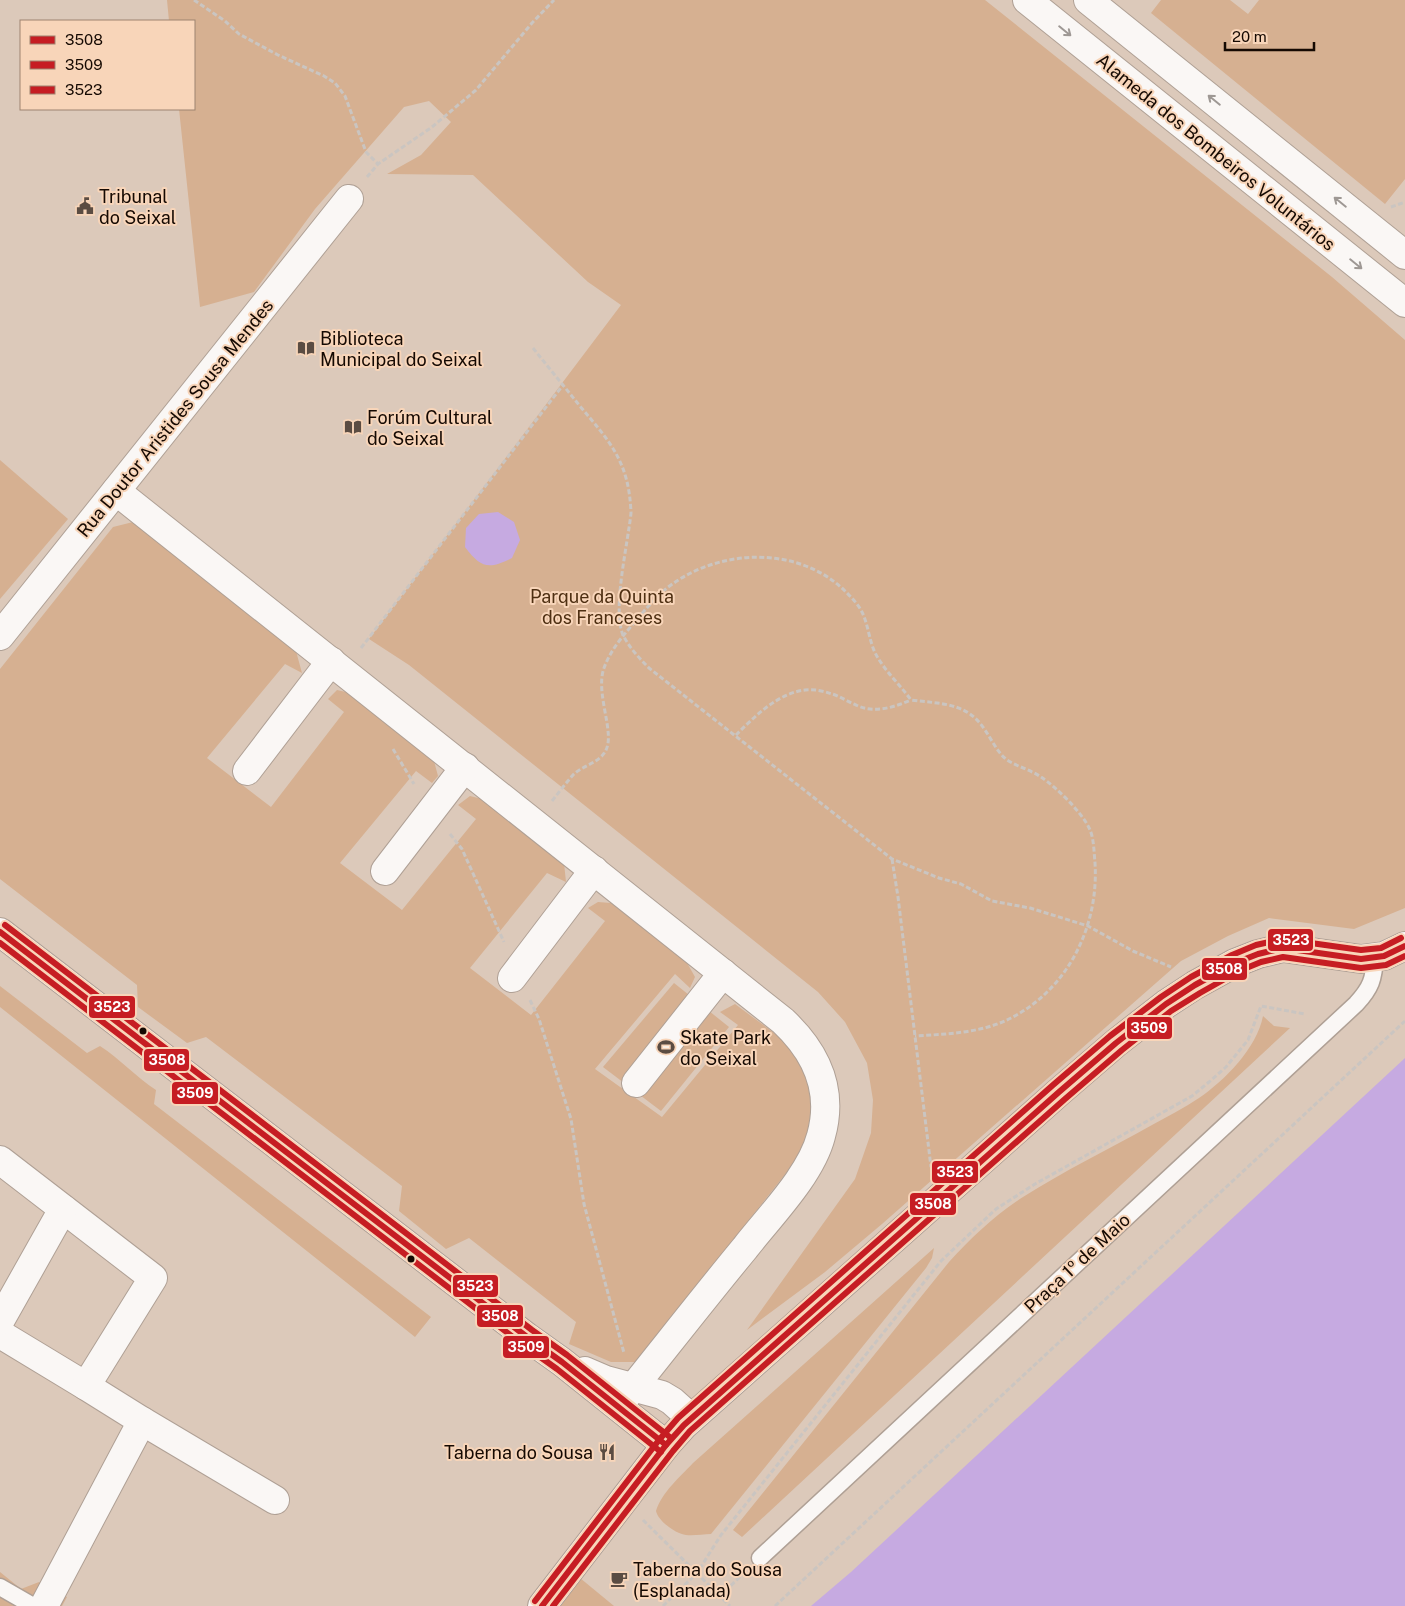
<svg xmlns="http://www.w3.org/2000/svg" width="1405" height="1606" viewBox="0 0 1405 1606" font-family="'Public Sans',sans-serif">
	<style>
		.green { fill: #d6b091 }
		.water { fill: #c6aae1 }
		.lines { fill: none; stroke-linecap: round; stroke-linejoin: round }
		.service-casing { stroke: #afa095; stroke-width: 19 }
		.minor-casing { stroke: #afa095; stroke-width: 30 }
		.tertiary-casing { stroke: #afa095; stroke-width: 30 }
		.secondary-casing { stroke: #afa095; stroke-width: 30 }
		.path { stroke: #cac5c1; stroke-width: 3; stroke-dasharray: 5 2.5; stroke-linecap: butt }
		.service { stroke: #faf7f5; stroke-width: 16 }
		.minor { stroke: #faf7f5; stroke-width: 28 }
		.tertiary { stroke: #faf7f5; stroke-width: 28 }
		.secondary { stroke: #faf7f5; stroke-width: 28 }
		.bus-1-casing { stroke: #f8d5b9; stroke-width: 10 }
		.bus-2-casing { stroke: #f8d5b9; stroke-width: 10 }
		.bus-3-casing { stroke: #f8d5b9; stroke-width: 10 }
		.bus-1 { stroke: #c61d23; stroke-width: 6 }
		.bus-2 { stroke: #c61d23; stroke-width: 6 }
		.bus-3 { stroke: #c61d23; stroke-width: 6 }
		.oneway { stroke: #9e9894 }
		.bus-dot { fill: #150902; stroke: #f8d5b9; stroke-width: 2 }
		.labels { text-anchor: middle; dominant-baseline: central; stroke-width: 4; stroke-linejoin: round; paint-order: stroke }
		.street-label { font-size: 18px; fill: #150902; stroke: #f8d5b9 }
		.poi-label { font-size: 18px; fill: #150902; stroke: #f8d5b9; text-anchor: start }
		.park-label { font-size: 18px; fill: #4e2f12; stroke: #f8d5b9 }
		.line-badge { stroke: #f8d5b9; stroke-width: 2 }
		.badge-label { font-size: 14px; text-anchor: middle; font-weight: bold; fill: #fff }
	</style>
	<rect width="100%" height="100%" fill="#dcc9ba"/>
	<g class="green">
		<polygon points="167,0 985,0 1332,277 1405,340 1405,908 1354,929 1269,918 1228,936 1181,961 882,1224 825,1272 747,1330 855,1179 871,1133 873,1100 867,1063 845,1022 818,992 409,665 369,639 621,305 588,282 473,175 387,174 421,155 451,122 429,101 404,107 315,209 254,292 200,307 179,109 194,109 194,21 169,21"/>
		<polygon points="1161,0 1230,0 1248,14 1259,0 1405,0 1405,179 1385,204 1151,13"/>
		<polygon points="0,460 68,519 0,599"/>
		<polygon points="133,522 296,651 302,673 285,664 207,758 271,807 344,712 328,699 337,690 350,693 434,761 438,776 432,783 416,771 340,863 402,910 476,819 458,805 470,796 486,800 564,863 566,882 547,873 470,968 531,1015 605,921 588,908 598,902 611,903 686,961 695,977 690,988 675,974 595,1069 662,1117 738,1025 720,1012 735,1004 778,1036 799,1056 814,1102 805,1149 637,1362 611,1362 569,1344 576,1322 469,1238 446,1249 399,1211 402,1186 206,1037 187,1043 138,1007 137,985 0,879 0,669 113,527"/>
		<polygon points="674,983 729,1027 661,1111 603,1067"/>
		<path d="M0,986L87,1053L100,1046C120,1059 136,1077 156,1090L154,1104L431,1317L415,1337L0,1007Z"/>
		<path d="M1263,1016L1274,1026L1290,1028L742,1537L733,1530L949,1262C971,1238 995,1215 1023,1197C1064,1171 1109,1149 1152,1125C1168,1116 1184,1108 1199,1098C1224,1081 1257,1048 1263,1016Z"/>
		<path d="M934,1248L932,1258L926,1268L711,1534C703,1534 694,1536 686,1535C676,1534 658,1521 656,1511C662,1492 680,1477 693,1463Z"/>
		<polygon points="0,1572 21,1589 39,1582 67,1597 62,1606 0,1606"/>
		<polygon points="580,1578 614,1606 559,1606"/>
	</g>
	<g class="water">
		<path d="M498,512L514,522L520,540L512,558C488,570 481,568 465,547L466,528L479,514Z"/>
		<polygon points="1405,1058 1405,1606 811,1606 851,1572"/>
	</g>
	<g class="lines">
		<g class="service-casing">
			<g id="service">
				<path d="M760,1558L1356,1004C1371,988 1374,979 1375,957"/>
				<polyline points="0,1587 33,1606"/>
			</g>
		</g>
		<g class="minor-casing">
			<g id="minor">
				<path d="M116,491L783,1021C816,1052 834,1090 821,1136C811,1175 769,1217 745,1248C702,1300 661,1353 619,1405"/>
				<polyline points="0,636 349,199"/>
				<polyline points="247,771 331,661"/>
				<polyline points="385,871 465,767"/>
				<polyline points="512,978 594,870"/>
				<polyline points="636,1083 723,973"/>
				<polyline points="0,1160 153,1278 86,1386 0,1334"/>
				<polyline points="0,1321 63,1209"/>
				<polyline points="142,1421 275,1500"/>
				<polyline points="44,1606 142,1421 86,1386"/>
			</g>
		</g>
		<g class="tertiary-casing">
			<g id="tertiary">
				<polyline points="0,932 527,1337 562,1362 666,1445"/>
				<polyline points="585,1371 606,1380 662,1395 672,1401 691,1418"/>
				<polyline points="542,1606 666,1445 684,1425 1059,1092 1116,1043 1166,1004 1195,985 1235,963 1258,954 1283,948 1361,959 1384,956 1405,946"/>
			</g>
		</g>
		<g class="secondary-casing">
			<g id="secondary">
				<polyline points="1027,0 1405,303"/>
				<polyline points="1088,0 1405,255"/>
			</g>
		</g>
		<g class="path">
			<polyline points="194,0 225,21 239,34 278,55 324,76 335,83 345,96 366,152 378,164"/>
			<polyline points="367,177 378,164 432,127 476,90 532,23 554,0"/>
			<polyline points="1391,207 1405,202"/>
			<path d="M533,348C548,367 564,386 579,405C610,442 629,461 631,513C628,543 612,609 623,635C629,647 639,658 649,668L892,859L939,878L961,884L992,901L1030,908L1088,926L1133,951L1171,967"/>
			<polyline points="361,648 563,385"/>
			<path d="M736,735C754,717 778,693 805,690C814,689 824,691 832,694C840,696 848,702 856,705C875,714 894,707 911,700"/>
			<polyline points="393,749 414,784"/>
			<path d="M552,801C559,792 566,783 573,775C583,765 600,763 606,750C615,732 595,693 604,668C610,651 622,637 633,624C644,611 655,598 667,588C718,548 798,545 845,591C851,597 858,604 862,612C869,626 869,644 878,658C887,673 901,686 911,700C941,704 967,702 985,730C992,740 997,752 1007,760C1018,767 1031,770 1041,777C1056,787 1083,813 1090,830C1094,839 1094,853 1095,863C1099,926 1068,989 1011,1018C982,1033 948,1034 915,1036"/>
			<polyline points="450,834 462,849 504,942"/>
			<polyline points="892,859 898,897 931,1167"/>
			<polyline points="530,1000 539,1019 571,1119 584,1204 624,1353"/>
			<polyline points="643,1520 730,1606"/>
			<polyline points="720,1596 743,1574"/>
			<polyline points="663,1606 697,1573 721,1535 941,1261 996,1209 1035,1184 1192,1096 1209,1082 1226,1067 1248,1040 1261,1006 1305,1014"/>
			<polyline points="775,1606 1405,1021"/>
		</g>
		<use href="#service" class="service"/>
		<use href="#minor" class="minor"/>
		<use href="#tertiary" class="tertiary"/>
		<use href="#secondary" class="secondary"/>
		<g class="bus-1-casing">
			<g id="bus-1">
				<polyline points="0,932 527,1337 562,1362 666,1445"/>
				<polyline points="542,1606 666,1445 684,1425 1059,1092 1116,1043 1166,1004 1195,985 1235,963 1258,954 1283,948 1361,959 1384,956 1405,946"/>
			</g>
		</g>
		<g class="bus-2-casing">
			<g id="bus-2">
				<polyline points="0,943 522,1344 557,1369 661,1452"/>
				<polyline points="553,1606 673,1451 690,1431 1065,1099 1122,1050 1171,1011 1200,993 1239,971 1261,962 1283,957 1361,968 1386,965 1405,956"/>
			</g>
		</g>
		<g class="bus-3-casing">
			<g id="bus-3">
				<polyline points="5,925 532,1330 567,1355 671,1438"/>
				<polyline points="535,1601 659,1440 678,1418 1053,1085 1110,1036 1161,997 1191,977 1232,955 1256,945 1282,939 1361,950 1381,948 1401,938"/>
			</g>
		</g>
		<use href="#bus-1" class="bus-1"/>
		<use href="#bus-2" class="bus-2"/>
		<use href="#bus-3" class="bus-3"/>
	</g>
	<defs><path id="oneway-shaft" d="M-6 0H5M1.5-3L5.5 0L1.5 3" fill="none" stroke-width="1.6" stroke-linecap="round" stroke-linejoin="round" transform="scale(1.25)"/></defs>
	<g class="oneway">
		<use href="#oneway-shaft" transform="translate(1065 31) rotate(39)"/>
		<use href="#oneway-shaft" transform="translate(1214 100) rotate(-141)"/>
		<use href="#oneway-shaft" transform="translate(1340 202) rotate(-141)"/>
		<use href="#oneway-shaft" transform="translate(1356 264) rotate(39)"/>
	</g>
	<defs>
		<g id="civic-bare" transform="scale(1.35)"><path d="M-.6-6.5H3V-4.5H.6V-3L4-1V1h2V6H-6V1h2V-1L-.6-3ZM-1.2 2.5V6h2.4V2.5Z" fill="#5b4c42" stroke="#f8d5b9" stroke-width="2.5" paint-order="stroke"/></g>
		<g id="library-bare" transform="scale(1.35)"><path d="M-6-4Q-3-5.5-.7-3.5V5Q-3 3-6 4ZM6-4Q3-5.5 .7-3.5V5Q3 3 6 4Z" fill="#5b4c42" stroke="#f8d5b9" stroke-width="2.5" paint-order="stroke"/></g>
		<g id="stadium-bare" transform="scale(1.35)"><path d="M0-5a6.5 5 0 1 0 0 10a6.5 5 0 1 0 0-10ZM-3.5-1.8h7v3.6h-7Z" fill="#5b4c42" stroke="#f8d5b9" stroke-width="2.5" paint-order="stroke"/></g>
		<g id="restaurant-bare" transform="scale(1.35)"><path d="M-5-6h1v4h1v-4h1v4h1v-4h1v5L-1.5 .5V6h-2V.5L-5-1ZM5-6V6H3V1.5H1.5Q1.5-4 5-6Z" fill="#5b4c42" stroke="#f8d5b9" stroke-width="2.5" paint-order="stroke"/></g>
		<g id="cafe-bare" transform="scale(1.35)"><path d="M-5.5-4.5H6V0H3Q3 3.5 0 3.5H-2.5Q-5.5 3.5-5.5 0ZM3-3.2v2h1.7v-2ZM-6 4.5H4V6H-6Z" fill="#5b4c42" stroke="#f8d5b9" stroke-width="2.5" paint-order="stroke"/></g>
	</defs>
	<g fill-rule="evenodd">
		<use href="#civic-bare" x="85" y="206"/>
		<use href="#library-bare" x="306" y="348"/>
		<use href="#library-bare" x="353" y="427"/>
		<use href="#stadium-bare" x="666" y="1047"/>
		<use href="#restaurant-bare" x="607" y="1452"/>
		<use href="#cafe-bare" x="619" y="1579"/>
	</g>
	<g class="bus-dot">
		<circle cx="143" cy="1031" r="4.5"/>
		<circle cx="411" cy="1259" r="4.5"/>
	</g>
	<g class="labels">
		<g class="street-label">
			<text transform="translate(1216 152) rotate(39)">Alameda dos Bombeiros Voluntários</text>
			<text transform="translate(175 418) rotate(-51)">Rua Doutor Aristides Sousa Mendes</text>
			<text transform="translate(1077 1263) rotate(-43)">Praça 1º de Maio</text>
		</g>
		<g class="poi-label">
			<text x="99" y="196">Tribunal<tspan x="99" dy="21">do Seixal</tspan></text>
			<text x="320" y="338">Biblioteca<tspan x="320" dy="21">Municipal do Seixal</tspan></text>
			<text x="367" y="417">Forúm Cultural<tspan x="367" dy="21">do Seixal</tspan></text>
			<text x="680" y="1037">Skate Park<tspan x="680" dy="21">do Seixal</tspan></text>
			<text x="593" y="1452" text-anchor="end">Taberna do Sousa</text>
			<text x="633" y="1569">Taberna do Sousa<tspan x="633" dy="21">(Esplanada)</tspan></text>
		</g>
		<g class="park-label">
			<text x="602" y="596">Parque da Quinta<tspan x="602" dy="21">dos Franceses</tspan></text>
		</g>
	</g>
	<g class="line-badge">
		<rect x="1267" y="928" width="47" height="24" rx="5" fill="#c61d23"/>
		<rect x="1201" y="957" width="47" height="24" rx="5" fill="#c61d23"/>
		<rect x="88" y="995" width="48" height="24" rx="5" fill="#c61d23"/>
		<rect x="1126" y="1016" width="47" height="24" rx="5" fill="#c61d23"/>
		<rect x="143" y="1048" width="47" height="24" rx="5" fill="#c61d23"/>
		<rect x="171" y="1081" width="48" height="24" rx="5" fill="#c61d23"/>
		<rect x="931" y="1160" width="48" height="24" rx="5" fill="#c61d23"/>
		<rect x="909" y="1192" width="48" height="24" rx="5" fill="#c61d23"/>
		<rect x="452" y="1274" width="47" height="24" rx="5" fill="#c61d23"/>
		<rect x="476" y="1304" width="48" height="24" rx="5" fill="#c61d23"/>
		<rect x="502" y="1335" width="48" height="24" rx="5" fill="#c61d23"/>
	</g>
	<g class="badge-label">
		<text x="1291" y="945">3523</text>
		<text x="1224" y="974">3508</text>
		<text x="112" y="1012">3523</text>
		<text x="1149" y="1033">3509</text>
		<text x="167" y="1065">3508</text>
		<text x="195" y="1098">3509</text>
		<text x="955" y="1177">3523</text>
		<text x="933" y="1209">3508</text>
		<text x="475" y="1291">3523</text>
		<text x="500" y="1321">3508</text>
		<text x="526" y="1352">3509</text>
	</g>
	<rect x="20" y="20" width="175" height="90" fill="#f8d5b9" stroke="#9d8370"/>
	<rect x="30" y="36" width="25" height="8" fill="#c61d23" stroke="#9d8370"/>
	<text x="65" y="45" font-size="15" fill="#150902">3508</text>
	<rect x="30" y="61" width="25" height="8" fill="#c61d23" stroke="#9d8370"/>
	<text x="65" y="70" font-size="15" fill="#150902">3509</text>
	<rect x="30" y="86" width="25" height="8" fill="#c61d23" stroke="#9d8370"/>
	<text x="65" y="95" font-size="15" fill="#150902">3523</text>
	<path d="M1225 42v8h89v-8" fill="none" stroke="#150902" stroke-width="2.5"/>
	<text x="1232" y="42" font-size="15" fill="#150902" stroke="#f8d5b9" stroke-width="4" paint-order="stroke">20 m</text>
</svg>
